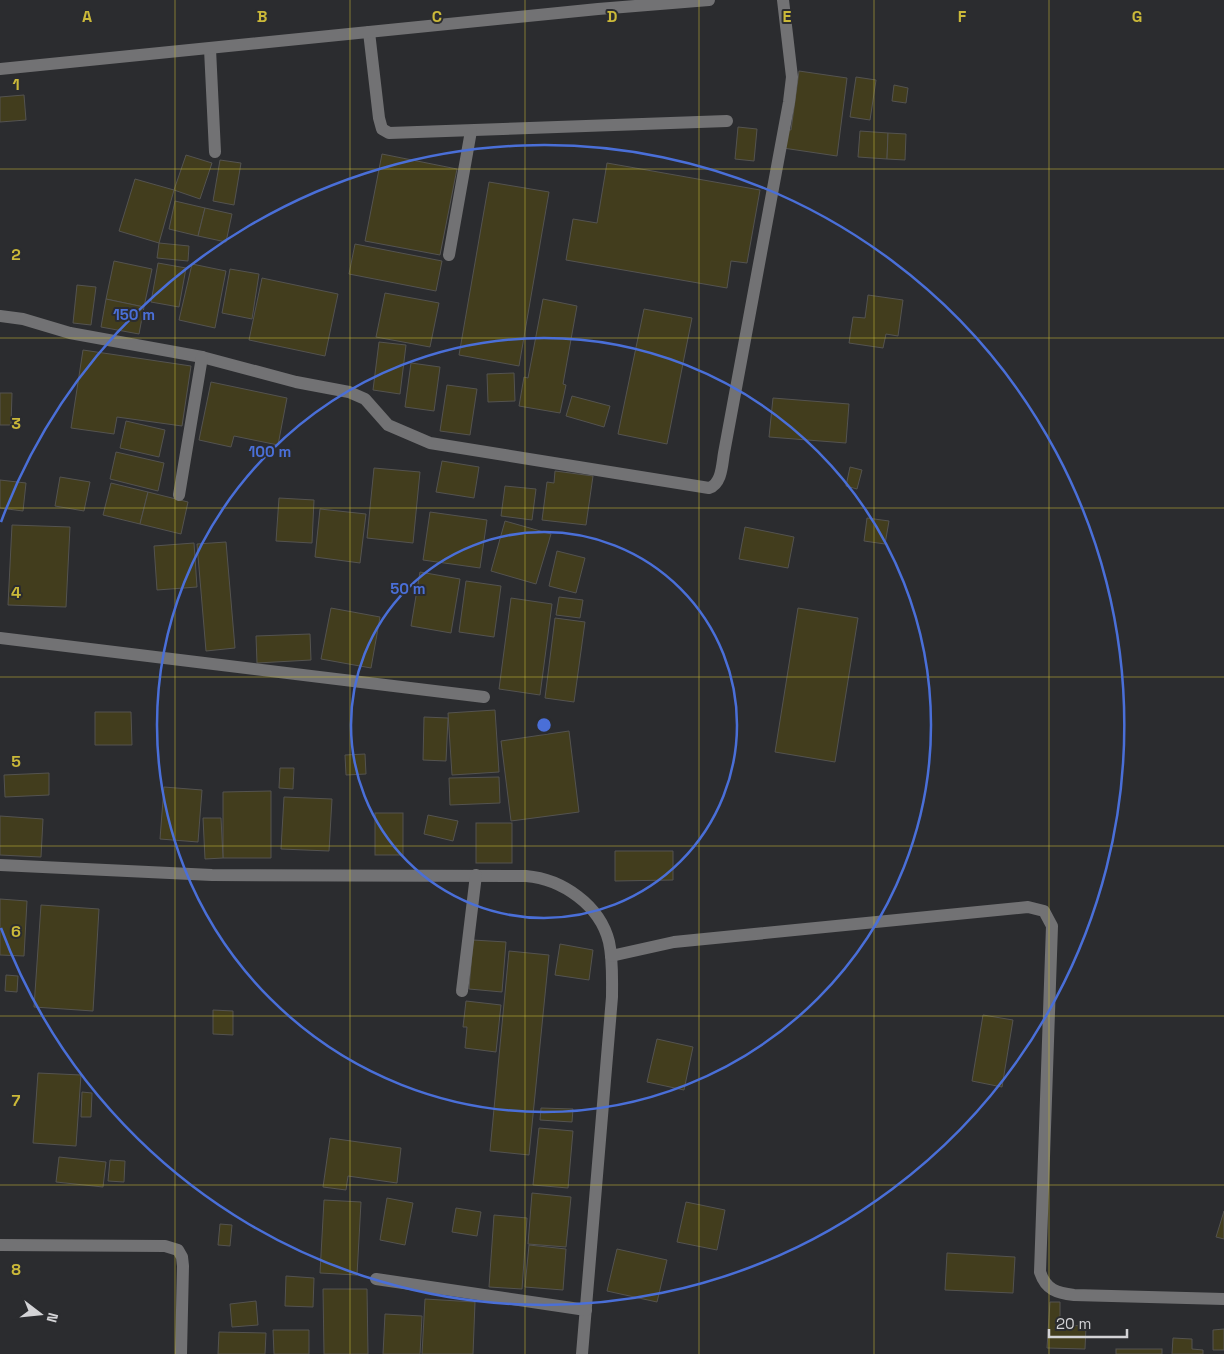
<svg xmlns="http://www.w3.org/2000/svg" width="1224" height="1354" viewBox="0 0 1224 1354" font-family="'Space Grotesk',sans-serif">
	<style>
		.building { fill: #423d1d; stroke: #545350 }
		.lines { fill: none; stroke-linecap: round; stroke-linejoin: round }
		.minor { stroke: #727274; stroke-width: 12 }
		.grid { fill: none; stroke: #cbb939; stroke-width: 1; stroke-opacity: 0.55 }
		.ring { fill: none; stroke: #4a6fd8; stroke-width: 2.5 }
		.grid-label { font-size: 16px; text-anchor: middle; font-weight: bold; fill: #cbb939; stroke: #2b2c2f; stroke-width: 4; stroke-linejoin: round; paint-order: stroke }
		.centre { fill: #4a6fd8; stroke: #2b2c2f; stroke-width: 2.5 }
		.ring-label { font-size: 15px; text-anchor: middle; font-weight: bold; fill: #4a6fd8; stroke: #2b2c2f; stroke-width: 4; stroke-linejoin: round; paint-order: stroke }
	</style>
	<rect width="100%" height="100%" fill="#2b2c2f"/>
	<g class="building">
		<polygon points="799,71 847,78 837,156 783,148 785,129 791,130"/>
		<polygon points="856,77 876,80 870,120 850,117"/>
		<polygon points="894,85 908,88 906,103 892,101"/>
		<polygon points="24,95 26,120 0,122 0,97"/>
		<polygon points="738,127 757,129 754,161 735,159"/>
		<polygon points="860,131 888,133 887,159 858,157"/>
		<polygon points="888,133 906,134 905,160 887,159"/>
		<polygon points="382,154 457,169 440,255 365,241"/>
		<polygon points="186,155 212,163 200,199 174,190"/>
		<polygon points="220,160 241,163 234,205 213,201"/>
		<polygon points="607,163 760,190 747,263 731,261 727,288 566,260 573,219 597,223"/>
		<polygon points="135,179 174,190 159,243 119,231"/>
		<polygon points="489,182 549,192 519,366 459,355"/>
		<polygon points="175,201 205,208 198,236 169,229"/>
		<polygon points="205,208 232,214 226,242 198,236"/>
		<polygon points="159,243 189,246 188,261 157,258"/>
		<polygon points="355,244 442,261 436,291 349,274"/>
		<polygon points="114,261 152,269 144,307 106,299"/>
		<polygon points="158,263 186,268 179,307 151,302"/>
		<polygon points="192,264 226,271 215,328 179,320"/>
		<polygon points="230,269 259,274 252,319 222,313"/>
		<polygon points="262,278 338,294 325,356 249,340"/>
		<polygon points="77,285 96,287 91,325 73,323"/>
		<polygon points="385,293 439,303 430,347 376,337"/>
		<polygon points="868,295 903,300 898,336 886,334 883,348 849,343 853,317 865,318"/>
		<polygon points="106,299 144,307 139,334 101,327"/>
		<polygon points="543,299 577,306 563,384 566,385 560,413 519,406 524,377 528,378"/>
		<polygon points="644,309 692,318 667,444 618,434"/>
		<polygon points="379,342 406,345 400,394 373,390"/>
		<polygon points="83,350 191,366 182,426 117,417 114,434 71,428"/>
		<polygon points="411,363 440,367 434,411 405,407"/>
		<polygon points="514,373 515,401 488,402 487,374"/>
		<polygon points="211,382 287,398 278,445 234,436 231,447 199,440"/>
		<polygon points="447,385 477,389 470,435 440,431"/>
		<polygon points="0,393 12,393 11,425 0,425"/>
		<polygon points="572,396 610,406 604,427 566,416"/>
		<polygon points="773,398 849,404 846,443 769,437"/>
		<polygon points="126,421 165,430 159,457 120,448"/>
		<polygon points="116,452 164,463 158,491 110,479"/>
		<polygon points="442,461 479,467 474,498 436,492"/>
		<polygon points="850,467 862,470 857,489 846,486"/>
		<polygon points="374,468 420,472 413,543 367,538"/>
		<polygon points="555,471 593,476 586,525 542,520 547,482 554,483"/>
		<polygon points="60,477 90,482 84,511 55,506"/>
		<polygon points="0,480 26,483 23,511 0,508"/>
		<polygon points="111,483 148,492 140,524 103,515"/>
		<polygon points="505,486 536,489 532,520 501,516"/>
		<polygon points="148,492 188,502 181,534 140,524"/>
		<polygon points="279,498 314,500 312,543 276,541"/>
		<polygon points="320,509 366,514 360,563 315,557"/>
		<polygon points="430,512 487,520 480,568 423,560"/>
		<polygon points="867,518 889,521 885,544 864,541"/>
		<polygon points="505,521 551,534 536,584 491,571"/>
		<polygon points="12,525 70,527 66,607 8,605"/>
		<polygon points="745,527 794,537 788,568 739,559"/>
		<polygon points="226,542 235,648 206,651 197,544"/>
		<polygon points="194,543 197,587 157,590 154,546"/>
		<polygon points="557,551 585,558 576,593 549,586"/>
		<polygon points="420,572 460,579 451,633 411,626"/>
		<polygon points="466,581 501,586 494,637 459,632"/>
		<polygon points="559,597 583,600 580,618 556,615"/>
		<polygon points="511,598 552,604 540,695 499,689"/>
		<polygon points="331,608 380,617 371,668 321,659"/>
		<polygon points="798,608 858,618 835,762 775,752"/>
		<polygon points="555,618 585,622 574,702 545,698"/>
		<polygon points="310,634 311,660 257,663 256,636"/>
		<polygon points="495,710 499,772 452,775 448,713"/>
		<polygon points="95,712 131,712 132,745 95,745"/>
		<polygon points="424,717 448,718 446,761 423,760"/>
		<polygon points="569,731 579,812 511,821 501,741"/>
		<polygon points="365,754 366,774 346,775 345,755"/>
		<polygon points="280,768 294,768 293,789 279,788"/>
		<polygon points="49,773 49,795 5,797 4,775"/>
		<polygon points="499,777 500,803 450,805 449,778"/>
		<polygon points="164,787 202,790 198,842 160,839"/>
		<polygon points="271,791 271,858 223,858 223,792"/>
		<polygon points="284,797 332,799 329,851 281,849"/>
		<rect x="375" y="813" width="28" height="42"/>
		<polygon points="428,815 458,821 453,841 424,834"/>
		<polygon points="0,816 43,819 41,857 0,855"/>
		<polygon points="203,818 221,818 223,858 205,859"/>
		<rect x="476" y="823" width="36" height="40"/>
		<polygon points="615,851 673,851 673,880 615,881"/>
		<polygon points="0,899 27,901 24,956 0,955"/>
		<polygon points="41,905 99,909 93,1011 34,1007"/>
		<polygon points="473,940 506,942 502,992 469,989"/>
		<polygon points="560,944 593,950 589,980 555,975"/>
		<polygon points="509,951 549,955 529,1155 490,1151"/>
		<polygon points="6,975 18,976 17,992 5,991"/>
		<polygon points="466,1001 501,1005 496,1052 465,1048 467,1027 463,1027"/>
		<polygon points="213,1010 233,1011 233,1035 213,1034"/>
		<polygon points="983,1015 1013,1020 1002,1087 972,1081"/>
		<polygon points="657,1039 693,1047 684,1090 647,1082"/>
		<polygon points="38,1073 81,1075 76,1146 33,1143"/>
		<polygon points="82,1092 92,1093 91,1117 81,1117"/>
		<polygon points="541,1108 573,1109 572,1122 540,1120"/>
		<polygon points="539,1128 573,1131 568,1188 533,1185"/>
		<polygon points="330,1138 401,1148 397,1183 348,1176 346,1190 323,1187"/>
		<polygon points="59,1157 106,1162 103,1187 56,1182"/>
		<polygon points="110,1160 125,1161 124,1182 108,1181"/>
		<polygon points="532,1193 571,1197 566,1247 528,1244"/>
		<polygon points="387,1198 413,1203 405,1245 380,1240"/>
		<polygon points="324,1200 361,1202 357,1275 320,1273"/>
		<polygon points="686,1202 725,1210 717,1250 677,1242"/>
		<polygon points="456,1208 481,1212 477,1236 452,1232"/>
		<polygon points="1224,1211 1224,1239 1216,1237"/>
		<polygon points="494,1215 527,1218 522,1289 489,1287"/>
		<polygon points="220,1224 232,1225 230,1246 218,1245"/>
		<polygon points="529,1245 566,1249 563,1290 525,1287"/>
		<polygon points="617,1249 667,1260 657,1302 607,1291"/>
		<polygon points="947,1253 1015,1257 1013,1293 945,1290"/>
		<polygon points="286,1276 314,1278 313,1307 285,1306"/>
		<polygon points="323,1289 367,1289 368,1354 324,1354"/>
		<polygon points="425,1299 475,1302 473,1354 422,1354"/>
		<polygon points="256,1301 258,1325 232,1327 230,1304"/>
		<polygon points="1050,1302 1060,1302 1060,1325 1086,1326 1085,1349 1047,1348"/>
		<polygon points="385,1314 422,1316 420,1354 383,1354"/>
		<polygon points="1224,1329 1224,1350 1213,1350 1213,1330"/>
		<polygon points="273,1330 309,1330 309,1354 274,1354"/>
		<polygon points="219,1332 266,1333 265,1354 218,1354"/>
		<polygon points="1173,1338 1192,1339 1192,1349 1203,1350 1203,1354 1172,1354"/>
		<rect x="1116" y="1349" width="46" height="5"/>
	</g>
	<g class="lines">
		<g class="minor">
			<polyline points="369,32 379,118 382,129 389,133 727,121"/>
			<polyline points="210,49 215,152"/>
			<polyline points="0,69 598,9 709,0"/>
			<polyline points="449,255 471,131"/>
			<path d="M0,316L23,319L70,333L202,357L296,382L349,392L365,399L388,425L430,443L709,488C722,484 722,464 724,453L789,102L792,77L783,0"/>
			<polyline points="179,495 202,357"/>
			<polyline points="0,638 484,697"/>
			<path d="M0,865L212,875L526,876C562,879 600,905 609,942C613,960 612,979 612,997L582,1354"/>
			<path d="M611,956L674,942L1028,907L1044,911L1052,926L1040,1272C1046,1290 1057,1293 1074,1295L1224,1299"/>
			<polyline points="462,991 476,875"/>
			<polyline points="0,1245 165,1246 178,1250 182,1257 183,1266 181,1354"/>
			<polyline points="376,1279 586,1310"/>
		</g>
	</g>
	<path class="grid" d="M175,0V1354M350,0V1354M525,0V1354M699,0V1354M874,0V1354M1049,0V1354M0,169H1224M0,338H1224M0,508H1224M0,677H1224M0,846H1224M0,1016H1224M0,1185H1224"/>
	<g class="ring">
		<circle cx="544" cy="725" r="193"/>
		<circle cx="544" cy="725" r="387"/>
		<path d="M1 522A580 580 0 1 1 1 928"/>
	</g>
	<g class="grid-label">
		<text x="87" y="22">A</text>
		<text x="262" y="22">B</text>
		<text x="437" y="22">C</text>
		<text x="612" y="22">D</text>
		<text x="787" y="22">E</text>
		<text x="962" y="22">F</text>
		<text x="1137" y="22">G</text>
		<text x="16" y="90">1</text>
		<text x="16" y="260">2</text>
		<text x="16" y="429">3</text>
		<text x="16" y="598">4</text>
		<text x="16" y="767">5</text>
		<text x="16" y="937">6</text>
		<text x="16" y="1106">7</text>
		<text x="16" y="1275">8</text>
	</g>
	<circle cx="544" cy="725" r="8" class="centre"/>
	<g class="ring-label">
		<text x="134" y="320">150 m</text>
		<text x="270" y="457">100 m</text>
		<text x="408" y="594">50 m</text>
	</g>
	<g transform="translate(40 1314) rotate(106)" stroke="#2b2c2f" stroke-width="4" paint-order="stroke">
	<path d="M0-4L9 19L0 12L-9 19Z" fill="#d3d3d6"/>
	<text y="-8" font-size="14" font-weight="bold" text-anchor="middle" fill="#d3d3d6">N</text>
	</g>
	<path d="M1049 1329v8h78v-8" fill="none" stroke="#d3d3d6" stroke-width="2.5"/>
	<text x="1056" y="1329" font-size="15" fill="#d3d3d6" stroke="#2b2c2f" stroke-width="4" paint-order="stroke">20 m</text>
</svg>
